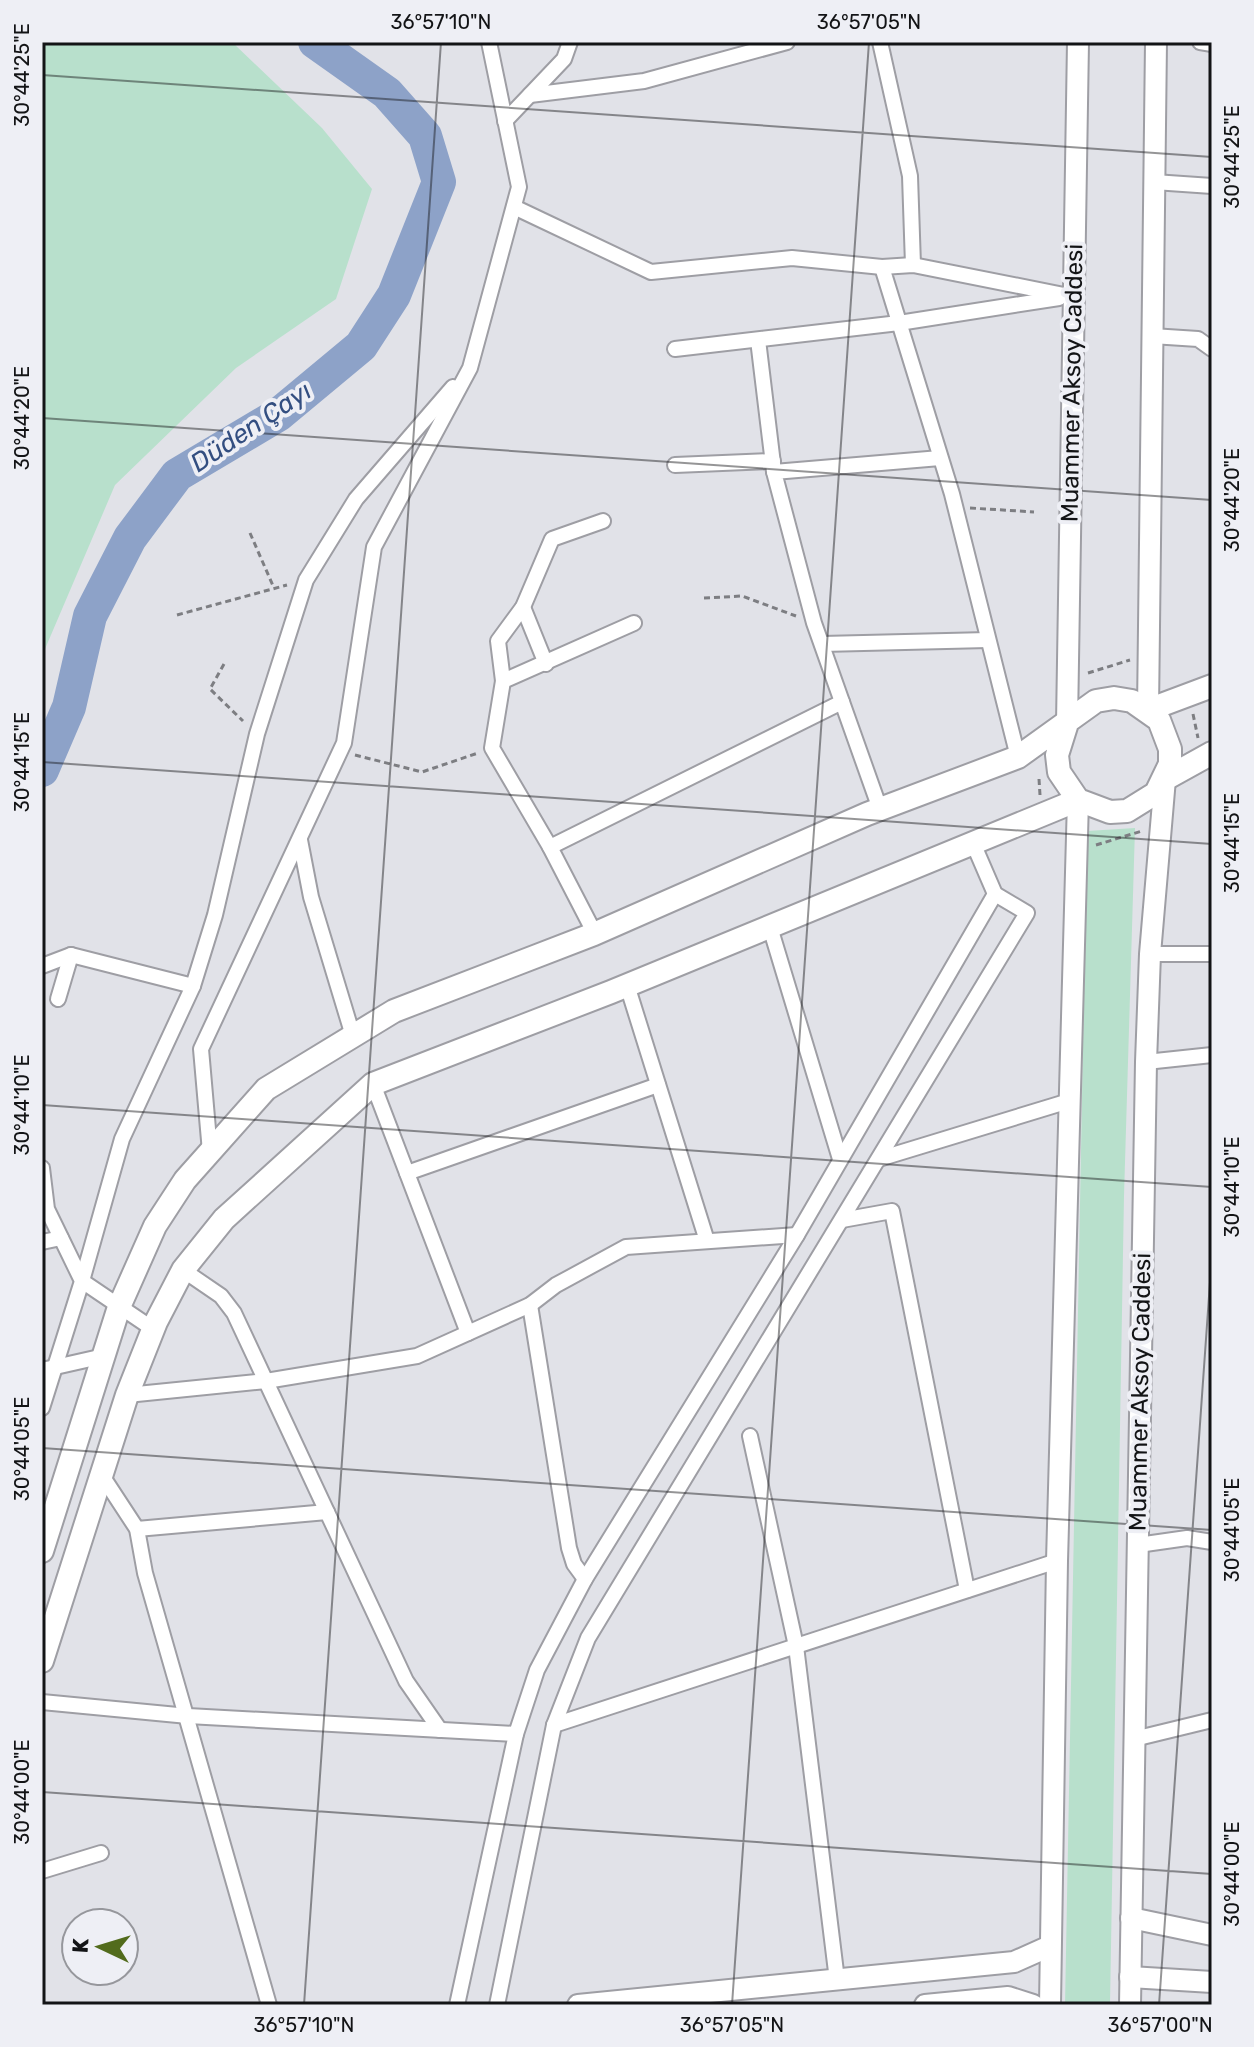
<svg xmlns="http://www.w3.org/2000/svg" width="1254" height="2047" viewBox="0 0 1254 2047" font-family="Rubik,sans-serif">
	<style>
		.green { fill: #b8e0cc }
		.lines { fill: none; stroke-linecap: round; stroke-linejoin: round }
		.river { stroke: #8da2c8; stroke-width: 34 }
		.street-casing { stroke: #9e9ea4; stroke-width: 18 }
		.secondary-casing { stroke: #9e9ea4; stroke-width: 24 }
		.primary-casing { stroke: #9e9ea4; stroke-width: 26 }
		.path { stroke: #7d7e82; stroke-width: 3; stroke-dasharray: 6 4; stroke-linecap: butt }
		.street { stroke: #fff; stroke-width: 14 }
		.secondary { stroke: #fff; stroke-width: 20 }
		.primary { stroke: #fff; stroke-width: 22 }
		.ticks { fill: none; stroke: #131416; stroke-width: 2; stroke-opacity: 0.45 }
		.labels { text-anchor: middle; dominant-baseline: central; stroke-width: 8; stroke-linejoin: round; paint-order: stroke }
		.street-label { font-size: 24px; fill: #131416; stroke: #eeeff5 }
		.water-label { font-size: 26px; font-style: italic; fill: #334e80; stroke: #eeeff5 }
		.neatline { fill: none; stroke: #131416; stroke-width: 3 }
		.ticks-label { font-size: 20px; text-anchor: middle; fill: #131416 }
	</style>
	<rect width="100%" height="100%" fill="#e1e2e8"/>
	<g class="green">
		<polygon points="42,42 232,42 322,128 372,189 336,299 236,368 115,485 42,656"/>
		<polygon points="1135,828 1124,1196 1110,2005 1065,2005 1087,831"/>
	</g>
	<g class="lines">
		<polyline class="river" points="42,770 69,707 90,616 130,538 177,475 278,415 361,346 394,295 439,182 425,136 387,93 315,42"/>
		<g class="street-casing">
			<g id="street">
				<polyline points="880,42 910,176 913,265"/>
				<polyline points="1200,42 1212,44"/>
				<polyline points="530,95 644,81 787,42"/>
				<polyline points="505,121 564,59 570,42"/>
				<polyline points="1154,182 1212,186"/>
				<polyline points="514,207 651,272 792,258 882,267"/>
				<polyline points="1152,336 1198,339 1212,349"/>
				<polyline points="758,340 774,472"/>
				<polyline points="675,349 899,323 1059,298"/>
				<polyline points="675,465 773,461"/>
				<polyline points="523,607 546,664"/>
				<polyline points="822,644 988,640"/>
				<polyline points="503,681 498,641 523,607 552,539 603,521"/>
				<polyline points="1018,757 952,494 882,267 913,265 1074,297"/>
				<polyline points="880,809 814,623 774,472 940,458"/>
				<polyline points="300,840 311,897 353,1036"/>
				<polyline points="550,847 492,748 503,681 634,623"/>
				<polyline points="770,927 840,1159"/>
				<polyline points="594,932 550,847 842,702"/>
				<polyline points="1150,954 1212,954"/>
				<polyline points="42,966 71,955 193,986"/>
				<polyline points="627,985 707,1241"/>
				<polyline points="58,999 71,955"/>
				<polyline points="1146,1062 1212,1055"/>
				<polyline points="373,1084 468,1333"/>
				<polyline points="210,1152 201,1049 344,743 374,547 470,368 519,187 489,42"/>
				<polyline points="879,1159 1069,1101"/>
				<polyline points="42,1168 47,1209 82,1281 42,1408"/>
				<polyline points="407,1173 658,1085"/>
				<polyline points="842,1220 892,1211 967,1590"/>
				<polyline points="42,1242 61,1238"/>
				<polyline points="183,1270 221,1296 234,1313 406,1681 440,1730"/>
				<polyline points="530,1305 569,1548 574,1564 585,1579"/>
				<polyline points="153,1329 82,1281 122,1139 193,986 215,915 257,734 306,580 356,499 453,387"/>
				<polyline points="42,1370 104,1356"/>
				<polyline points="127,1395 266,1381 417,1356 530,1305 556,1285 626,1247 797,1235"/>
				<polyline points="750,1436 796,1646 837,1980"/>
				<polyline points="101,1474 137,1529 145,1573 269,2005"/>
				<polyline points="137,1529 327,1512"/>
				<polyline points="1138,1545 1187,1538 1212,1542"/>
				<polyline points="42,1702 188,1716 516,1734"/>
				<polyline points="554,1725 1057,1561"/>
				<polyline points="1134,1739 1212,1720"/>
				<polyline points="42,1871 101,1853"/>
				<polyline points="457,2005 516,1734 537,1670 585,1579 797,1235 995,894"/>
				<polyline points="497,2005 554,1725 588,1638 1027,913 995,894 973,843"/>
			</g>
		</g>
		<g class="secondary-casing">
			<g id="secondary">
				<polyline points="1148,710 1156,42"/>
				<polyline points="1067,723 1078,42"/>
				<polyline points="1131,1918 1212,1935"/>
				<polyline points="1130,1977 1212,1982"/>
				<polyline points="578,2005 1014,1962 1050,1946"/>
				<polyline points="925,2005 1008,1997 1033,2005"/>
				<polyline points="1050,2005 1057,1561 1078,800"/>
				<polyline points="1130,2005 1146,1062 1150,954 1165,779"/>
			</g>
		</g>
		<g class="primary-casing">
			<g id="primary">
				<polyline points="1148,710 1212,686"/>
				<polyline points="1165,779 1212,753"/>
				<polyline points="42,1551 119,1307 155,1226 185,1180 266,1089 394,1011 594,934 867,814 1018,757 1096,701 1114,698 1132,701 1159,720 1170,749 1170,764 1156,793 1127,811 1110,812 1078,800 1059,772 1057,755 1067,723"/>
				<polyline points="42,1661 127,1395 156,1322 183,1270 224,1219 373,1084 611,992 1078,800"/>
			</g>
		</g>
		<g class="path">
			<polyline points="970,508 1034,512"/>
			<polyline points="250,533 274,588"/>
			<polyline points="704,598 742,596 796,616"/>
			<polyline points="177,615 287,585"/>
			<polyline points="224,664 210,689 243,721"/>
			<polyline points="1088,673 1130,660"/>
			<polyline points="1193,714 1198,738"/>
			<polyline points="355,755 422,772 478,753"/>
			<polyline points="1039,779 1040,795"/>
			<polyline points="1096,845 1142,831"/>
		</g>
		<use href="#street" class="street"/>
		<use href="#secondary" class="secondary"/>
		<use href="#primary" class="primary"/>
	</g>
	<path class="ticks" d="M42,75L1212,157M42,418L1212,500M42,762L1212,844M42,1105L1212,1187M42,1448L1212,1530M42,1792L1212,1874M304,2005L441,42M732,2005L869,42M1159,2005L1212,1254"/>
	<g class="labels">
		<g class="street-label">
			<text transform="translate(1072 383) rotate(-89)">Muammer Aksoy Caddesi</text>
			<text transform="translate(1140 1392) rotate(-89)">Muammer Aksoy Caddesi</text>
		</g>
		<g class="water-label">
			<text transform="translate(251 427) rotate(-34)">Düden Çayı</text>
		</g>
	</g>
	<rect width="1254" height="2047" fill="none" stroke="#eeeff5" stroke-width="88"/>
	<g transform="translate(100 1947) rotate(274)"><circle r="38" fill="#eeeff5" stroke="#96979c" stroke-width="2"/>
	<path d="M0-6L14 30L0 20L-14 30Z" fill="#526b1c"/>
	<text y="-12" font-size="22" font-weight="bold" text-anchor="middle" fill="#131416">K</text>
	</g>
	<rect x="44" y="44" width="1166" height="1959" class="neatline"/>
	<g class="ticks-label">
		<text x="441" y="29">36°57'10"N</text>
		<text x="869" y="29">36°57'05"N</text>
		<text transform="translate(22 75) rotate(-90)" y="7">30°44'25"E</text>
		<text transform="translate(1232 157) rotate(-90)" y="7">30°44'25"E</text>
		<text transform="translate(22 418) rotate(-90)" y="7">30°44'20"E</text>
		<text transform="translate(1232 500) rotate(-90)" y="7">30°44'20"E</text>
		<text transform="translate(22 762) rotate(-90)" y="7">30°44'15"E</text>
		<text transform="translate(1232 843) rotate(-90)" y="7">30°44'15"E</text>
		<text transform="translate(22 1105) rotate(-90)" y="7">30°44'10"E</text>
		<text transform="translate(1232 1187) rotate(-90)" y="7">30°44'10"E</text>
		<text transform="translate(22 1449) rotate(-90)" y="7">30°44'05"E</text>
		<text transform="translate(1232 1530) rotate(-90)" y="7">30°44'05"E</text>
		<text transform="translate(22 1792) rotate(-90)" y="7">30°44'00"E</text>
		<text transform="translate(1232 1874) rotate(-90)" y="7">30°44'00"E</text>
		<text x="304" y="2032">36°57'10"N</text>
		<text x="732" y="2032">36°57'05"N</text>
		<text x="1160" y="2032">36°57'00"N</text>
	</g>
</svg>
